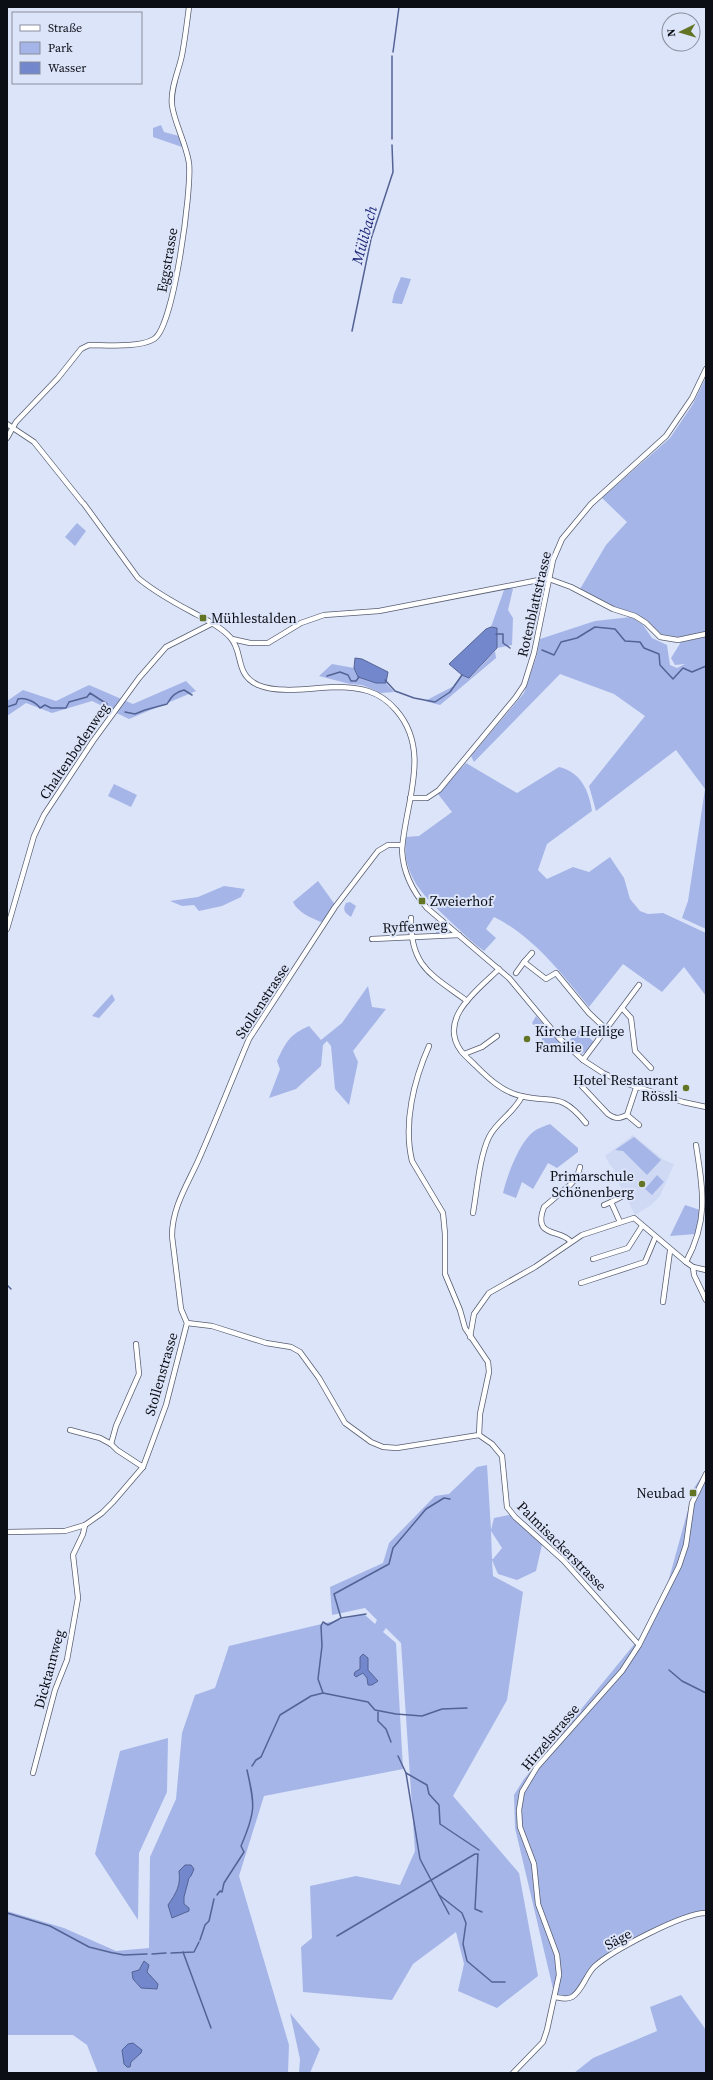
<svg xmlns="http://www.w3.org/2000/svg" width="713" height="2080" viewBox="0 0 713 2080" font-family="'Source Serif 4',serif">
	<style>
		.built { fill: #cfd9f4 }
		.green { fill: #a5b5e7; fill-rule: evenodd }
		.water { fill: #7387cc; stroke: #546395 }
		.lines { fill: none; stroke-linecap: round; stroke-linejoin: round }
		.stream { stroke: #546395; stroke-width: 1.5 }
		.minor-casing { stroke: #585e70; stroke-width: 6 }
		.minor { stroke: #fff; stroke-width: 4.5 }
		.poi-dot { fill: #637524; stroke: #dce4f9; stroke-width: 1.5 }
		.labels { text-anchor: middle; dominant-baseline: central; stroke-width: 4; stroke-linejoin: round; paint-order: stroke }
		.street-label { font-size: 14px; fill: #0c0e15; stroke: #dce4f9 }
		.poi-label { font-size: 14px; fill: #0c0e15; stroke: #dce4f9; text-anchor: start }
		.water-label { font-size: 15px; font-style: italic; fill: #1d2777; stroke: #dce4f9 }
	</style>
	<rect width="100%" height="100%" fill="#dce4f9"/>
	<polygon class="built" points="633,1135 664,1160 674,1164 660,1196 651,1205 635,1215 613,1172 615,1170 610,1165 605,1156"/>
	<g class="green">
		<polygon points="161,125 164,132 183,137 185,148 153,137 153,128"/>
		<polygon points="401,277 411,279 402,304 392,303 394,294"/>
		<polygon points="706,377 706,632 678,637 661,634 647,620 634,613 615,607 580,589 606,545 627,522 602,498 670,438 693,404"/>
		<polygon points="77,523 86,531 75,546 65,537"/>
		<polygon points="505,587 511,587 513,589 508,610 513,618 512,645 497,648 497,628 491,627"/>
		<polygon points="631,617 643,625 652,638 667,645 670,665 677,668 685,664 675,665 671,658 681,642 706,637 706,929 682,918 688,901 705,789 676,750 596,811 589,786 645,716 614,694 560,674 474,762 471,756 524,693 536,658 540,639 595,621"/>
		<polygon points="495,651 496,658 440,705 425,701 454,686 462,675 470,678"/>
		<polygon points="332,664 354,668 358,677 376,683 386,683 394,692 381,693 362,685 350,684 319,676"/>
		<polygon points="186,681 196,691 129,719 92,701 52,713 26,703 7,716 7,701 23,690 56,701 89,685 133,704"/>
		<path d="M466,763L517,793L559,767C581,772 589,791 592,811L547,844L538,870L547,879L573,867L589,872L610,857L624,878L630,899L640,911L648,914L663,913L706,933V996L684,967L662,992L623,964L589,1007C562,974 533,936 494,917L486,929L496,938L484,951C471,942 463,933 452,923C425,897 401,877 406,837L419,836L452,812L438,794Z"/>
		<polygon points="114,784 137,795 131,807 108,796"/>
		<path d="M318,881L336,906L324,923C313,919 298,913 293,902Z"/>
		<polygon points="224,886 245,889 241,897 222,906 199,911 194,905 182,906 170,901 198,897"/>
		<path d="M350,902L356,906L351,917C345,913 342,910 346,903Z"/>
		<polygon points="435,920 452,934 436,934"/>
		<path d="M368,986L372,1007L386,1009L353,1051L358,1062L349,1105L335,1089L331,1046L327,1041L323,1045L321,1066L296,1089L269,1098L280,1069L277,1061C286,1042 289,1035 309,1026L321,1040L342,1023Z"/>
		<polygon points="112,994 115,1000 99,1018 92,1016"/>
		<polygon points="536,1016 561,1044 560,1047 549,1051 544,1047 541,1035 532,1023"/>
		<polygon points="580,1029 594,1042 586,1052 581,1054 567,1043"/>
		<path d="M550,1124L578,1148V1152L557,1168L548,1163L533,1189L522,1182L516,1198L503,1193C507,1176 519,1143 533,1132C538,1128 545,1126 550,1124Z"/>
		<polygon points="634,1137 661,1160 647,1175 623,1151 615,1150"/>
		<polygon points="657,1175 664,1182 652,1195 645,1189"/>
		<polygon points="685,1205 700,1210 696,1234 670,1236"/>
		<path d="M487,1465L491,1530L494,1518L514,1514L543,1540L536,1571L517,1580L498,1574L492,1560L493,1576L523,1592L507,1700L453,1796L519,1873L538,1976L497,2008L458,1991L464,1964L456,1932L413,1964L392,2000L303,1992L301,1947L312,1938L310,1886L356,1876L400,1885L415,1851L401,1643L386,1628L383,1632L396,1643L403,1769L264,1796L239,1876L289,2045L288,2073H98L87,2045L73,2035H7V1911L64,1928L116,1951L149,1948L150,1857L176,1799L182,1733L195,1695L215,1688L229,1646L364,1614L375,1624L377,1620L365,1608L332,1615L330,1587L383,1563L389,1543L435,1496L449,1494L477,1467ZM491,1531L502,1548L493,1559H492Z"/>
		<polygon points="706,1470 706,1912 647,1935 594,1968 574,1996 555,1997 515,1828 514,1795 524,1779 641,1636 667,1586 694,1488"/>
		<polygon points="168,1738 167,1792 139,1853 138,1920 95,1854 120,1751"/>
		<polygon points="681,1995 706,2030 706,2073 574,2073 593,2058 657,2031 650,2007"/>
		<polygon points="290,2013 320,2049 310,2073 299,2073 300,2059"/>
	</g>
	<g class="water">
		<polygon points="491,627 497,628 497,648 469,678 462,675 449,664 486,629"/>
		<polygon points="355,658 362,659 388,672 386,683 376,683 358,677 354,668"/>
		<polygon points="363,1654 368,1658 368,1670 378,1681 372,1685 368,1685 367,1678 363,1673 356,1677 354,1675 355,1672 360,1669 360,1657"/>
		<path d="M185,1865H191L194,1869L191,1876L189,1878L184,1897V1904L189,1908V1911L172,1918L168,1905C176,1893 181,1886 179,1871Z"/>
		<polygon points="144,1961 149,1965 147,1972 158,1984 157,1989 141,1988 133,1979 132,1972 139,1970"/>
		<polygon points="133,2043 142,2050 141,2053 131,2062 130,2067 127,2067 124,2064 122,2050 128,2044"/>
	</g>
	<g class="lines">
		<g class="stream">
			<polyline points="393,52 399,7"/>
			<polyline points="392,56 392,139"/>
			<polyline points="352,331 371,239 393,172 392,145"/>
			<polyline points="496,634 503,634 503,643 510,648"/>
			<polyline points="542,650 554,655 561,642 577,638 595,627 615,629 625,641 640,642 644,648 659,654 660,665 673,679 683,668 692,672 706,666"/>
			<polyline points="327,676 340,672 348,675 351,681 356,681 359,677"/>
			<polyline points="385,680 395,691 414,698 435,702 450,692 462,675"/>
			<path d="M7,707L16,704L18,699C25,697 36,702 40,708L45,705L51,708H66L69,702L87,697L90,693L107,704"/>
			<path d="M125,712L135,714L145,710L167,704C171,697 175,692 184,690L192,695"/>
			<polyline points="7,1285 11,1289"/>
			<polyline points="341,1618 366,1614"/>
			<polyline points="669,1670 682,1681 706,1693"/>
			<polyline points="323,1693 318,1679 322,1646 321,1626 323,1622 328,1625 341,1618 334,1594 389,1564 393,1548 426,1509 444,1498 450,1499"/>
			<polyline points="378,1712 378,1721 386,1729 391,1742"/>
			<polyline points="398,1756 406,1773 420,1859 449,1914"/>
			<polyline points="252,1766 256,1760 261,1757 280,1715 311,1696 323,1693 368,1702 375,1710 396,1714 422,1716 442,1709 467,1708"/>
			<polyline points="406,1773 427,1785 429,1794 439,1805 440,1824 479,1850"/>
			<path d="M217,1895L220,1891L222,1892L224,1883L244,1852L241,1846C256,1811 255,1805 247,1770"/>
			<polyline points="439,1895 462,1913 466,1923 463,1944 467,1961 492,1982 505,1982"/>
			<polyline points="7,1913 50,1926 89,1947 113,1953"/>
			<polyline points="337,1936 475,1854 478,1854 475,1909 482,1912"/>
			<polyline points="200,1940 205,1925 209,1921 214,1899"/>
			<polyline points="183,1952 211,2028"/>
			<polyline points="114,1953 124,1955 147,1954"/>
			<polyline points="171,1953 194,1952 199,1942"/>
			<polyline points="152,1954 166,1953"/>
		</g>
		<g class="minor-casing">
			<g id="minor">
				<polyline points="7,424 34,442 82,502"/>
				<path d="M7,438L16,422L58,378L81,349L89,345C107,345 139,348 154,339C174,327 192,188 189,163C186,143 174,122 172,105C170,89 179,70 182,55C185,39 187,23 189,7"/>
				<path d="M84,504L138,578C155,592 173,602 192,612C205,619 220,626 230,637C244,652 234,674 258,685C280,694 311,688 334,687C359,687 379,690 396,710C432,751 405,803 402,850C403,872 413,892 427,908L509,978L559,1038L583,1060L603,1073L622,1082L683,1102L706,1107"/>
				<polyline points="549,579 571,587 613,609 635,616 646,623 660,637 678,640 706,634"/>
				<polyline points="232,639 250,643 268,643 301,623 324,615 379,611 549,578"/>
				<polyline points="410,798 427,798 439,790 516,697 524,685 534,653 553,560 562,539 591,504 666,436 692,398 706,369"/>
				<path d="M411,918C410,967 432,975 467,1001"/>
				<polyline points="7,929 34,836 44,815 93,741 139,678 166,647 213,623"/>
				<polyline points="372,939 459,935"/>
				<polyline points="532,953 524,962 546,979 556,973 589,1013 606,1029"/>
				<path d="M499,969C479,989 437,1018 461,1051C465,1056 471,1061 476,1066C489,1079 503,1092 521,1096C554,1104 560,1091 586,1123"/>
				<polyline points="516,973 524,962"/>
				<polyline points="622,1008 631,1018 635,1051 651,1068"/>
				<polyline points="464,1054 482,1047 497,1036"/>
				<polyline points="583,1060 639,985"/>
				<path d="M576,1080L608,1114C615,1119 619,1119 627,1115L636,1088"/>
				<polyline points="627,1115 639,1125"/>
				<polyline points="611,1202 621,1197"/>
				<polyline points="604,1205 611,1202 620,1222"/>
				<path d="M473,1213C477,1191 479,1158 489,1137C497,1121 514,1113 522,1096"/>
				<path d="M570,1241C560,1229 532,1238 544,1207L570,1185L577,1177L580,1167"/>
				<polyline points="593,1259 628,1248 642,1226"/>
				<path d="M686,1262C709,1219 703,1190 696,1145"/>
				<polyline points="693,1267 694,1275 706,1300"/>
				<polyline points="581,1283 645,1262 655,1238"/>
				<polyline points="663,1302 670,1251"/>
				<path d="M187,1323L212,1326L266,1343L291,1347L300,1352L319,1378L345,1423L371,1442L383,1447L397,1448L479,1435L480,1414L489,1372L488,1362L465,1328L460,1310L445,1274V1234L443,1213L412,1161C403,1123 414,1080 429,1046"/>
				<polyline points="470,1337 474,1314 489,1293 535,1267 582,1235 634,1218 686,1262 693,1267 706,1270"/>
				<polyline points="70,1430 100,1438 111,1444 117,1450 143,1467"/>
				<polyline points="479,1435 492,1444 502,1456 507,1507 515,1517 563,1560 639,1645"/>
				<polyline points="111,1444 116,1426 139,1374 136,1344"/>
				<path d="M7,1532L65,1531L85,1525L102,1513L113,1502L143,1467L166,1405L187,1323L181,1309L172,1236C172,1208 187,1185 198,1161C216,1121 232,1079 249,1039L335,907L378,851L388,845H402"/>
				<polyline points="33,1773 55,1690 67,1660 78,1598 73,1555 83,1534 85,1525"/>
				<path d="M555,1997C561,1998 567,2000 572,1997C582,1991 586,1975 594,1967C611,1951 683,1913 706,1913"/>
				<polyline points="513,2073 543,2042 547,2030 559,1975 557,1955 538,1904 534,1864 520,1827 519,1810 522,1792 537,1767 622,1671 639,1645 679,1566 686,1545 692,1503 706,1474"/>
			</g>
		</g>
		<use href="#minor" class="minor"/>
	</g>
	<g class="poi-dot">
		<rect x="199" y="614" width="8" height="8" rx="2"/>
		<rect x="418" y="897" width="8" height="8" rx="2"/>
		<circle cx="527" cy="1039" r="4"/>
		<circle cx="686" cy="1088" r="4"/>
		<circle cx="642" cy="1184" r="4"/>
		<rect x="689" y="1489" width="8" height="8" rx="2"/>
	</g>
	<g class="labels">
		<g class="street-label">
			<text transform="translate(167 260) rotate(-80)">Eggstrasse</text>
			<text transform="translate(534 604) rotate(-77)">Rotenblattstrasse</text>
			<text transform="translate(74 751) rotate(-56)">Chaltenbodenweg</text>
			<text transform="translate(415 926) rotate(-3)">Ryffenweg</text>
			<text transform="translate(262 1001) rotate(-57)">Stollenstrasse</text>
			<text transform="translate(161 1374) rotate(-74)">Stollenstrasse</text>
			<text transform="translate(562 1546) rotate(45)">Palmisackerstrasse</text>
			<text transform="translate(49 1669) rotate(-75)">Dicktannweg</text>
			<text transform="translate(550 1737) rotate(-50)">Hirzelstrasse</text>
			<text transform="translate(618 1939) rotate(-29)">Säge</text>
		</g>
		<g class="poi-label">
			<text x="211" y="618">Mühlestalden</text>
			<text x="430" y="901">Zweierhof</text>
			<text x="535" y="1031">Kirche Heilige<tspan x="535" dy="16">Familie</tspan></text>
			<text x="678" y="1080" text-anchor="end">Hotel Restaurant<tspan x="678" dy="16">Rössli</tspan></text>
			<text x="634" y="1176" text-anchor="end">Primarschule<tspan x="634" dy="16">Schönenberg</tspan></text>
			<text x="685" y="1493" text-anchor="end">Neubad</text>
		</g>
		<g class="water-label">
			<text transform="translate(364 235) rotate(-75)">Mülibach</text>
		</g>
	</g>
	<rect width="713" height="2080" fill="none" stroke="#0c0e15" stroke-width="16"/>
	<rect x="12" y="12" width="130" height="72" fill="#dce4f9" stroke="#898e9e"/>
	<rect x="20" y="25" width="20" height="6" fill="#ffffff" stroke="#898e9e"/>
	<text x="48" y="32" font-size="12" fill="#0c0e15">Straße</text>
	<rect x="20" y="42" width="20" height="12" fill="#a5b5e7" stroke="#898e9e"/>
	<text x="48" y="52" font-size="12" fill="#0c0e15">Park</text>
	<rect x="20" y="62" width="20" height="12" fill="#7387cc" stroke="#898e9e"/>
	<text x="48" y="72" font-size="12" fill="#0c0e15">Wasser</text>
	<g transform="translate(681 32) rotate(265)"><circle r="19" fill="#dce4f9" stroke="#898e9e"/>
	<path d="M0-3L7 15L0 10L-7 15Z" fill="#637524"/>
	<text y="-6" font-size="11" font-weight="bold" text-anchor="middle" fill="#0c0e15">N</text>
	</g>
</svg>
